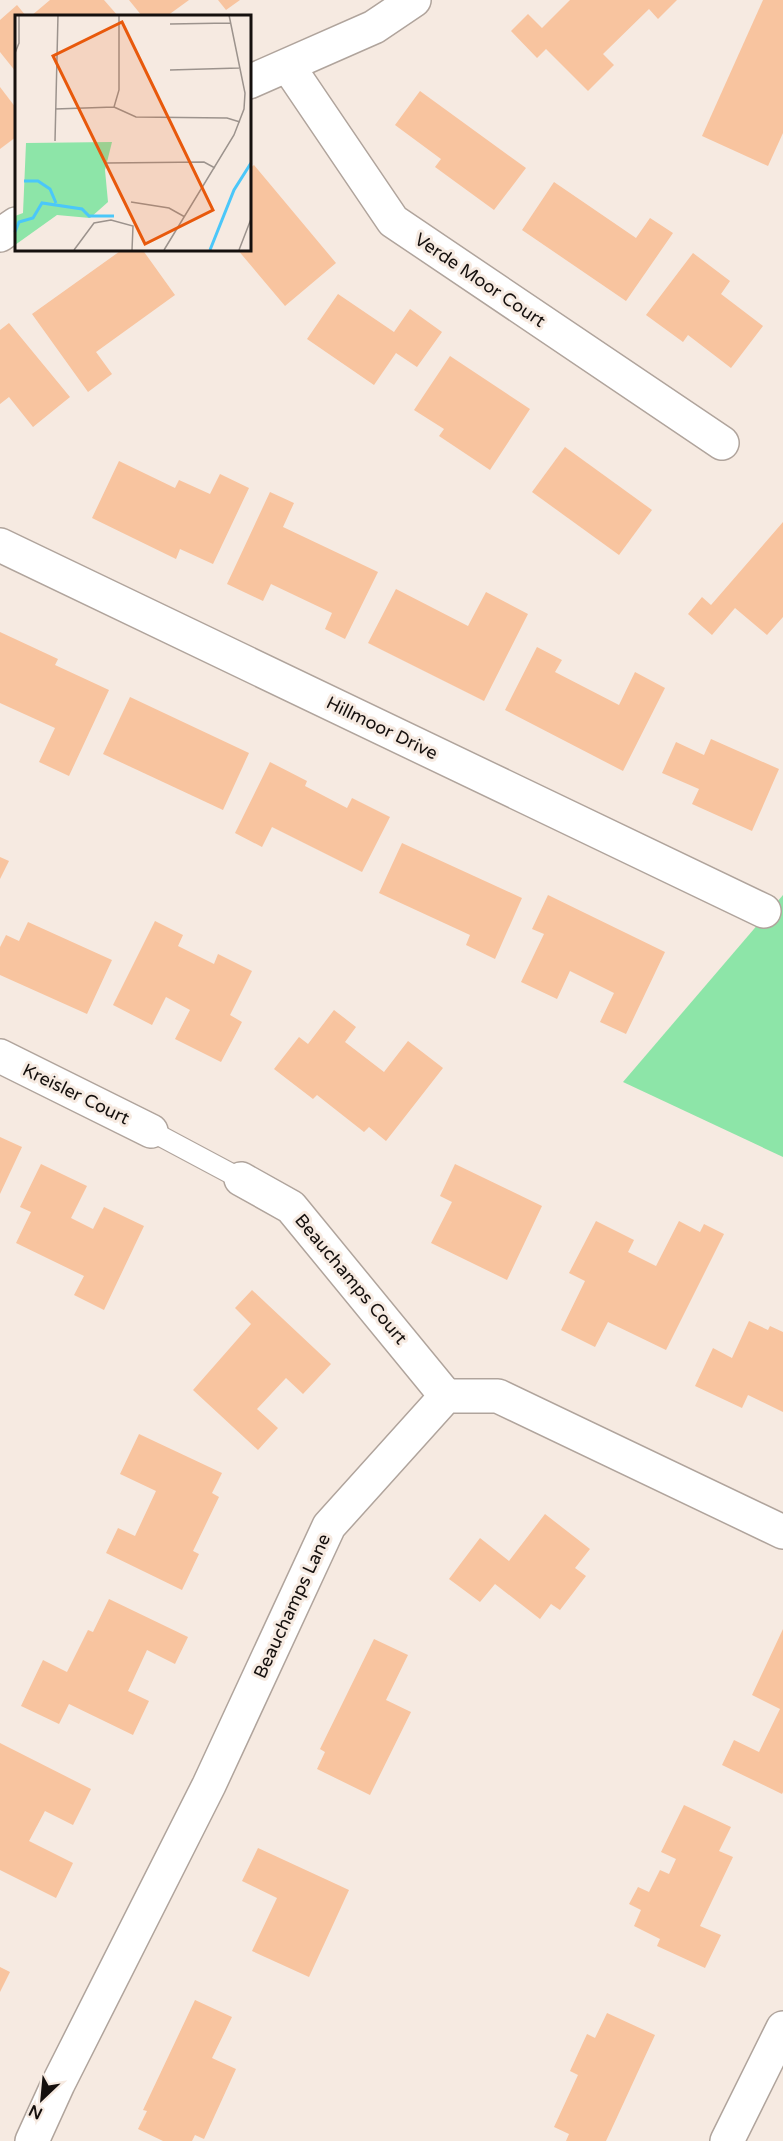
<svg xmlns="http://www.w3.org/2000/svg" width="783" height="2141" viewBox="0 0 783 2141" font-family="'Varela Round',sans-serif">
	<style>
		.green { fill: #8de5a8 }
		.building { fill: #f8c49f }
		.lines { fill: none; stroke-linecap: round; stroke-linejoin: round }
		.lane-casing { stroke: #b0a49c; stroke-width: 22 }
		.street-casing { stroke: #b0a49c; stroke-width: 36 }
		.lane { stroke: #fff; stroke-width: 20 }
		.street { stroke: #fff; stroke-width: 33 }
		.labels { text-anchor: middle; dominant-baseline: central; stroke-width: 6; stroke-linejoin: round; paint-order: stroke }
		.street-label { font-size: 18px; fill: #15100e; stroke: #f6eae1 }
		.inset-river { fill: none; stroke: #4bc7f9; stroke-width: 3 }
		.inset-road { fill: none; stroke: #9c938d; stroke-width: 1.5 }
		.view { fill: #e8590c; fill-opacity: 0.15; stroke: #e8590c; stroke-width: 3 }
		.inset-edge { fill: none; stroke: #15100e; stroke-width: 3 }
	</style>
	<rect width="100%" height="100%" fill="#f6eae1"/>
	<polygon class="green" points="783,895 783,1157 623,1082"/>
	<g class="building">
		<polygon points="50,0 104,0 118,16 31,16"/>
		<polygon points="129,0 189,0 167,16 142,16"/>
		<polygon points="218,0 240,0 226,10"/>
		<polygon points="570,0 677,0 658,19 649,9 603,54 614,65 588,91 546,49 537,58 511,31 528,14 542,28"/>
		<polygon points="763,0 783,0 783,133 768,166 702,136"/>
		<polygon points="17,5 26,16 16,16 16,72 0,52 0,20"/>
		<polygon points="0,87 16,108 16,137 0,149"/>
		<polygon points="420,91 526,168 494,210 435,167 441,159 395,125"/>
		<polygon points="254,165 336,263 285,306 237,249 249,249 249,169"/>
		<polygon points="554,182 636,238 650,218 673,233 626,301 522,230"/>
		<polygon points="123,249 142,249 175,295 96,352 112,374 88,392 32,314"/>
		<polygon points="693,253 730,281 721,294 763,326 731,368 688,335 683,342 646,315"/>
		<polygon points="338,294 394,332 410,309 442,332 417,367 396,353 374,385 307,339"/>
		<polygon points="9,323 70,397 33,427 9,397 0,404 0,330"/>
		<polygon points="450,356 530,409 490,470 439,436 444,429 414,410"/>
		<polygon points="565,447 652,510 619,555 532,492"/>
		<polygon points="119,461 175,488 179,480 210,494 220,474 249,488 213,564 180,549 176,559 92,518"/>
		<polygon points="270,492 294,503 283,527 378,572 345,639 325,629 332,613 271,584 263,601 227,584"/>
		<polygon points="783,522 783,617 767,635 735,608 712,635 688,614 702,597 711,605"/>
		<polygon points="396,589 468,626 486,592 528,614 484,701 368,643"/>
		<polygon points="0,632 58,659 55,665 109,690 69,776 39,762 55,728 0,703"/>
		<polygon points="537,647 562,660 555,672 619,705 635,672 665,688 623,771 505,710"/>
		<polygon points="130,697 249,753 223,810 103,754"/>
		<polygon points="711,739 779,769 752,831 692,804 699,789 662,773 676,742 704,755"/>
		<polygon points="270,762 307,781 305,786 347,808 352,798 390,817 362,872 272,827 262,847 235,833"/>
		<polygon points="402,843 522,898 495,959 466,945 470,935 379,893"/>
		<polygon points="0,857 9,861 0,879"/>
		<polygon points="548,895 665,952 626,1034 600,1022 614,993 570,971 557,999 521,982 544,934 532,929"/>
		<polygon points="155,921 183,935 178,946 214,964 218,954 252,971 230,1015 242,1022 221,1062 175,1039 190,1010 166,997 152,1025 113,1005"/>
		<polygon points="28,922 112,960 87,1014 0,975 0,947 6,935 19,941"/>
		<polygon points="334,1010 356,1027 345,1042 384,1072 408,1041 443,1068 386,1141 369,1127 364,1132 317,1095 313,1099 274,1069 299,1037 308,1044"/>
		<polygon points="0,1137 22,1147 0,1194"/>
		<polygon points="41,1164 87,1186 71,1218 93,1229 104,1207 144,1226 104,1310 74,1295 84,1276 16,1243 31,1212 20,1207"/>
		<polygon points="455,1164 542,1206 507,1280 431,1243 452,1202 440,1196"/>
		<polygon points="596,1221 634,1240 628,1252 656,1266 679,1221 700,1232 704,1224 724,1234 666,1350 608,1322 595,1347 561,1330 585,1281 569,1273"/>
		<polygon points="252,1290 331,1364 303,1394 286,1378 257,1409 278,1428 258,1450 193,1390 251,1324 235,1308"/>
		<polygon points="749,1321 768,1330 770,1326 783,1332 783,1412 748,1395 742,1408 695,1386 713,1348 732,1358"/>
		<polygon points="139,1434 222,1473 212,1493 219,1497 193,1551 199,1554 182,1590 106,1553 118,1528 135,1536 156,1491 120,1474"/>
		<polygon points="545,1514 590,1549 575,1568 586,1576 560,1610 551,1604 540,1619 495,1584 480,1602 449,1579 480,1538 509,1561"/>
		<polygon points="109,1599 188,1637 175,1664 147,1650 128,1691 149,1701 133,1735 69,1704 59,1724 21,1706 43,1660 67,1672 88,1630 93,1632"/>
		<polygon points="783,1629 783,1792 782,1794 722,1765 734,1740 759,1752 780,1709 752,1695"/>
		<polygon points="374,1639 408,1655 386,1700 411,1712 370,1795 317,1769 325,1752 320,1749"/>
		<polygon points="0,1743 91,1789 73,1825 45,1811 29,1841 73,1863 56,1898 0,1870"/>
		<polygon points="684,1805 731,1827 719,1851 733,1857 700,1926 721,1935 705,1968 657,1946 660,1939 634,1926 641,1910 629,1904 638,1887 649,1892 660,1870 669,1874 676,1859 661,1852"/>
		<polygon points="258,1848 349,1890 309,1977 252,1951 277,1898 242,1881"/>
		<polygon points="0,1967 10,1972 0,1992"/>
		<polygon points="195,2000 232,2017 212,2058 236,2069 204,2139 195,2135 192,2141 163,2141 138,2129 147,2111 143,2110"/>
		<polygon points="607,2013 655,2035 606,2141 566,2141 569,2134 554,2127 578,2075 570,2071 587,2034 595,2038"/>
	</g>
	<g class="lines">
		<g class="lane-casing">
			<polyline id="lane" points="151,1131 241,1179"/>
		</g>
		<g class="street-casing">
			<g id="street">
				<polyline points="288,66 393,221 722,443"/>
				<polyline points="249,82 374,27 414,0"/>
				<polyline points="0,235 16,224"/>
				<polyline points="0,545 764,911"/>
				<polyline points="0,1056 151,1131"/>
				<polyline points="241,1179 291,1207 446,1396"/>
				<polyline points="32,2141 58,2084 209,1785 329,1526 446,1396 498,1396 783,1532"/>
				<polyline points="727,2141 783,2028"/>
			</g>
		</g>
		<use href="#lane" class="lane"/>
		<use href="#street" class="street"/>
	</g>
	<g class="labels">
		<g class="street-label">
			<text transform="translate(480 280) rotate(34)">Verde Moor Court</text>
			<text transform="translate(382 728) rotate(26)">Hillmoor Drive</text>
			<text transform="translate(76 1094) rotate(26)">Kreisler Court</text>
			<text transform="translate(351 1279) rotate(50)">Beauchamps Court</text>
			<text transform="translate(292 1606) rotate(-65)">Beauchamps Lane</text>
		</g>
	</g>
	<g transform="translate(15 15)">
		<rect width="236" height="236" fill="#f6eae1"/>
		<path d="M97,127L90,155L93,187L75,203L42,200L0,230V201L8,198L11,128Z" fill="#8de5a8"/>
		<path class="inset-river" d="M9,166H23L35,174L41,188M0,217L4,207L18,203L27,188L67,194L74,201H99M195,235L219,175L236,148"/>
		<path class="inset-road" d="M155,9L215,8M0,38L4,28V0M155,55L224,53M99,92L121,102L212,103L225,107M40,94L99,92L104,75V0M40,126L43,0M92,148L189,147L200,153M116,187L154,193L170,202M59,235L79,208L96,205L118,211L117,235M149,235L219,120L229,94L230,78L214,0M224,235L236,204"/>
		<path class="view" d="M107,7L198,195L130,229L38,41Z"/>
		<rect width="236" height="236" class="inset-edge"/>
	</g>
	<g transform="translate(42 2099) rotate(206)" stroke="#f6eae1" stroke-width="4.5" paint-order="stroke">
	<path d="M0-4.5L10 22L0 15L-10 22Z" fill="#15100e"/>
	<text y="-9" font-size="16" font-weight="bold" text-anchor="middle" fill="#15100e">N</text>
	</g>
</svg>
